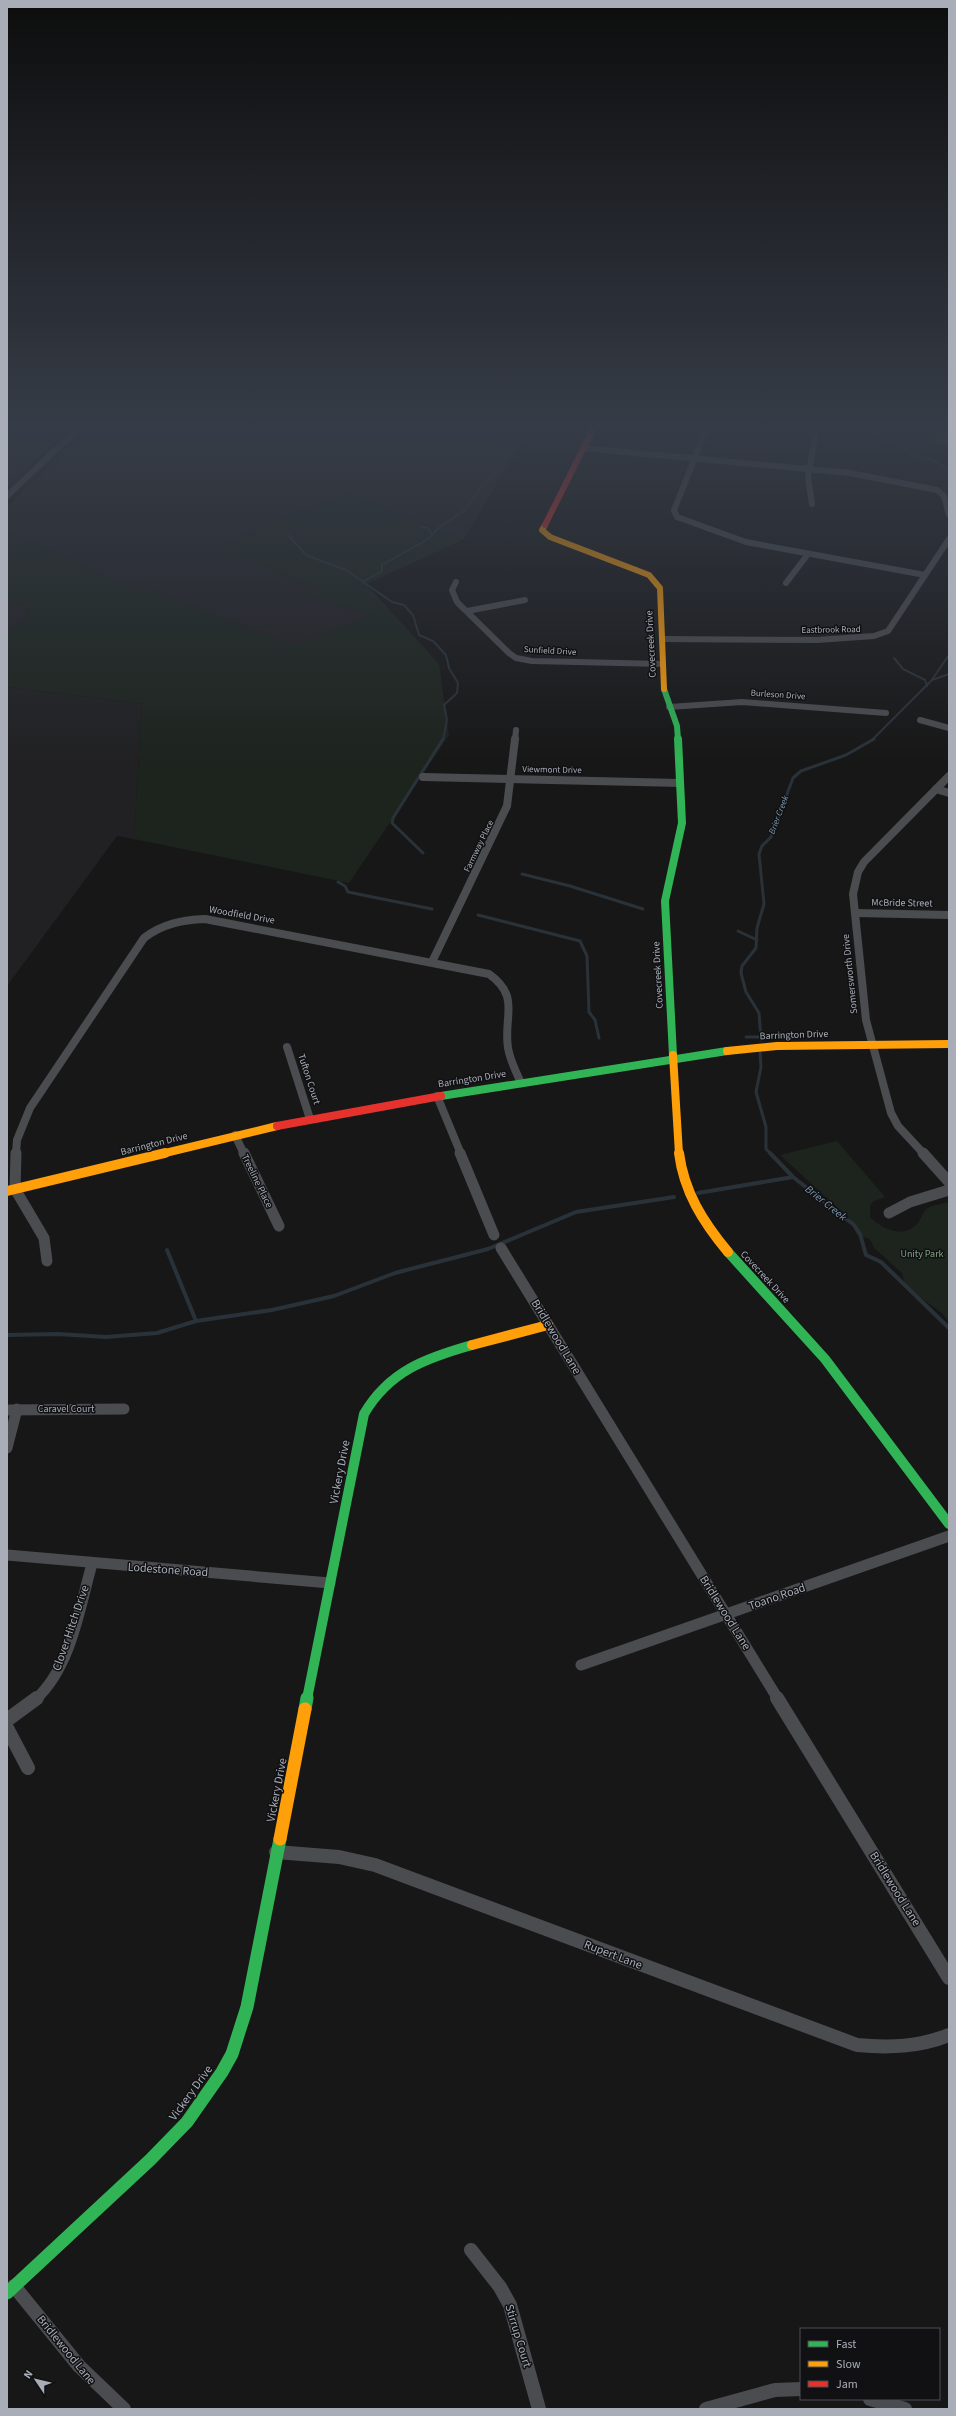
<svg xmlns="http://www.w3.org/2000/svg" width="956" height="2416" viewBox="0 0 956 2416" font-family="'Source Sans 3',sans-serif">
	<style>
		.built { fill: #212123 }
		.green { fill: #1d241e }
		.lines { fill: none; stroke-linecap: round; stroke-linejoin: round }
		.stream-far2 { stroke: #2a3239; stroke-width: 2 }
		.stream-far1 { stroke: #2a3239; stroke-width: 3 }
		.stream { stroke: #2a3239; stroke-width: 4 }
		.building { fill: #353536; stroke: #3f4043 }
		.street-far3 { stroke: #4b4c50; stroke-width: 6 }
		.street-far2 { stroke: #4b4c50; stroke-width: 8 }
		.street-far1 { stroke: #4b4c50; stroke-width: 11 }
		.street { stroke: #4b4c50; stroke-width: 14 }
		.fast-far3 { stroke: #30b455; stroke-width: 6 }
		.fast-far2 { stroke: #30b455; stroke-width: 8 }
		.fast-far1 { stroke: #30b455; stroke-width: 10 }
		.fast { stroke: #30b455; stroke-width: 13 }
		.slow-far3 { stroke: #ff9f0a; stroke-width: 6 }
		.slow-far2 { stroke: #ff9f0a; stroke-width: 8 }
		.slow-far1 { stroke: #ff9f0a; stroke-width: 10 }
		.slow { stroke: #ff9f0a; stroke-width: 13 }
		.jam-far1 { stroke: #e5322d; stroke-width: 6 }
		.jam { stroke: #e5322d; stroke-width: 8 }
		.rail { stroke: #4b4c4f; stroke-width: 2; stroke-dasharray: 3 2.5; stroke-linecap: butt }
		.labels { text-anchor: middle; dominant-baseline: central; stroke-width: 3; stroke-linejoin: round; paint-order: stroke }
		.far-street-label { font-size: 9px; fill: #a8adb8; stroke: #111113 }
		.far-water-label { font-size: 9px; font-style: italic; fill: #7f9bb3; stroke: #111113 }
		.street-label { font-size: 10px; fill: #a8adb8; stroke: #111113 }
		.park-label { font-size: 10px; fill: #7fa381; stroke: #111113 }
		.water-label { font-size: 11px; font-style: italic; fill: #7f9bb3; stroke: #111113 }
		.near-street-label { font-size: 12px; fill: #a8adb8; stroke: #111113 }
	</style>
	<rect width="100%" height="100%" fill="#171717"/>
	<g class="built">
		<polygon points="28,425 73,425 7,486 7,449"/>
		<polygon points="93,425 532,425 463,540 346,494 214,548 313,586 304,595 373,616 292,646 142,587 119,583 7,531 7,507"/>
		<polygon points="7,602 26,605 29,620 7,631"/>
		<polygon points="7,687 142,704 134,839 117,836 7,986"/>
	</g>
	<g class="green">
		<polygon points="346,494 463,540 366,584 439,664 449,735 349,883 134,839 142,704 7,687 7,631 29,620 26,605 7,602 7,531 119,583 142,587 292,645 373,616 304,595 313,586 213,548"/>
		<path d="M837,1141L885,1197L874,1201L870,1205V1217C881,1228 900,1238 915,1226C921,1222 921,1213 928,1208C933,1205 942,1204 949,1202V1322L942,1313L905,1286L902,1273L874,1248L870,1239L857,1235L849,1218L780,1155Z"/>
	</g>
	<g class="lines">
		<g class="stream-far2">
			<polyline points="857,425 895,443 913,455 932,460 949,469"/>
			<polyline points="421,526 429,529 432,535"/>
			<polyline points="288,535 306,555 346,570 392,602 404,605 413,615 419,635 433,641 446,655 449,668 458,683 457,693 444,705 447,720 443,740"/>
			<polyline points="364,581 382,571 382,565 428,539 442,525 464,511 485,481 498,472 516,440"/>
			<polyline points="894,658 903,669 925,680 927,686"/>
			<polyline points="932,680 949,674"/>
			<polyline points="872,740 931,681 949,655"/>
		</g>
		<g class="stream-far1">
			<polyline points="423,853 392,823 393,818 443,739"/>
			<polyline points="522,874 570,886 643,909"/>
			<polyline points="338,882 345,886 348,892 432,909"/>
			<polyline points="478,915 580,941 587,956 589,1012 595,1020 599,1038"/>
			<polyline points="738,931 757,940"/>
			<polyline points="746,1037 761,1037"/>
			<polyline points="761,1040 759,1013 746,992 741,973 742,966 756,948 757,928 764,904 759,854 762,846 771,837 793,778 801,771 846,755 874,739"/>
			<polyline points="760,1052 761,1067 756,1092 766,1127 766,1149 771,1154"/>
		</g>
		<g class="stream">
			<polyline points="770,1153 793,1177 854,1225 860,1234 866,1255 881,1262 949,1328"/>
			<polyline points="698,1193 793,1177"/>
			<polyline points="167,1250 196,1321"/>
			<polyline points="7,1335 58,1334 106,1337 157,1333 196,1321 272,1310 334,1296 395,1273 488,1249 576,1212 674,1197"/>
		</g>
	</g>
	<polygon class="building" points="949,430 949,446 931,441 933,440 930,439"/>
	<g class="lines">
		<g class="street-far3">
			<polyline points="708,425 674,510 677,517 746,542 925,575"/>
			<polyline points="583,448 850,473 937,490 944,496 949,515"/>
			<polyline points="7,496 82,425"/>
			<polyline points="812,504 808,477 815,437"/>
			<polyline points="456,582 452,590 457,602 509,653 516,658 532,661 663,664"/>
			<polyline points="786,583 808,554"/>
			<polyline points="467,611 525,600"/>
			<polyline points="662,639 817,640 874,636 888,631 949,539"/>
			<polyline points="669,707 742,702 886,713"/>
			<polyline points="920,720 949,728"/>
			<polyline points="515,740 516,730"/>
		</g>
		<g class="street-far2">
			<polyline points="423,777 680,783"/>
			<polyline points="936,789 949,793"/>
			<polyline points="855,913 949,915"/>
			<polyline points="432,962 507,806 515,739"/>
			<polyline points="287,1047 310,1119"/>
			<polyline points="437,1096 461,1154"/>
			<polyline points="235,1135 244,1154"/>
			<path d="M16,1154L17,1140L30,1108L144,938C162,924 182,920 205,919L489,974C521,997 503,1016 508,1048C510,1060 516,1072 521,1083"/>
			<polyline points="924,1154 898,1126 891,1113 866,1020 853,894 858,872 864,862 949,776"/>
		</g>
		<g class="street-far1">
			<polyline points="16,1153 15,1189 44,1238 47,1261"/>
			<polyline points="244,1153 279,1226"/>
			<polyline points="460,1153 494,1235"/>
			<polyline points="923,1153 949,1182"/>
			<polyline points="889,1213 910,1202 949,1190"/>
			<polyline points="501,1248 778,1699"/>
			<polyline points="7,1410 124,1409"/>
			<polyline points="7,1448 17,1409"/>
			<polyline points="7,1555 330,1583"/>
			<polyline points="581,1665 949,1536"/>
			<path d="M36,1699C72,1665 79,1609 92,1564"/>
		</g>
		<g class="street">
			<polyline points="777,1698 949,1978"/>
			<polyline points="7,1720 37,1698"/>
			<polyline points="7,1728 28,1768"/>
			<path d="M276,1852L339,1857L375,1865L857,2045C889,2048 919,2047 949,2035"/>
			<polyline points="471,2250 500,2287 510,2305 539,2409"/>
			<polyline points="14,2286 79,2366 124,2409"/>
			<polyline points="870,2399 905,2409"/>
			<polyline points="706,2409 775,2390 801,2389"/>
		</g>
		<polyline class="fast-far3" points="664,689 677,726 678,740"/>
		<g class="fast-far2">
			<polyline points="673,1055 665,901 682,823 678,739"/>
			<polyline points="441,1096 727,1051"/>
		</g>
		<g class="fast-far1">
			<polyline points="728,1252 825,1359 949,1524"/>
			<path d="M307,1699L364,1414C389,1371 426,1358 472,1345"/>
		</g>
		<g class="fast">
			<polyline points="305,1709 307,1698"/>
			<polyline points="7,2293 150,2160 187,2122 222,2072 232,2054 247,2007 280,1839"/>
		</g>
		<polyline class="slow-far3" points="545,525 542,530 550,537 649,575 660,588 664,689"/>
		<g class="slow-far2">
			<polyline points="727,1051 777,1046 949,1044"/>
			<polyline points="673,1055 679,1154"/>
			<polyline points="161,1154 277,1126"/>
		</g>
		<g class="slow-far1">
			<path d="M679,1153C684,1192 703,1222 728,1252"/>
			<polyline points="7,1191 165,1153"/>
			<polyline points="472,1345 548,1325"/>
		</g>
		<polyline class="slow" points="280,1839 305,1709"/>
		<polyline class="jam-far1" points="545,525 595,425"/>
		<polyline class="jam" points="277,1126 441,1096"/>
		<polyline class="rail" points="7,444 23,425"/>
	</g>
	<linearGradient id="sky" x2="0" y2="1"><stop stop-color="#0d0d0d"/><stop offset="0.56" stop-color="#363c47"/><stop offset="1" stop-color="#363c47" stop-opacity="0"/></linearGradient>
	<rect width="956" height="763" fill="url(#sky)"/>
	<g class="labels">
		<g class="far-street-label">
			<text transform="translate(831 630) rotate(-1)">Eastbrook Road</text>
			<text transform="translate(550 651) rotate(3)">Sunfield Drive</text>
			<text transform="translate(778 695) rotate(4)">Burleson Drive</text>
			<text transform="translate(552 770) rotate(1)">Viewmont Drive</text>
			<text transform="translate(479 846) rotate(-64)">Farmway Place</text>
		</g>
		<g class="far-water-label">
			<text transform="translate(779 815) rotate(-69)">Brier Creek</text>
		</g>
		<g class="street-label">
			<text transform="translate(651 644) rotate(-93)">Covecreek Drive</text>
			<text transform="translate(902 903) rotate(1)">McBride Street</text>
			<text transform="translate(242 915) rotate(10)">Woodfield Drive</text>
			<text transform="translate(850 974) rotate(-96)">Somersworth Drive</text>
			<text transform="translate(658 975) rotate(-93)">Covecreek Drive</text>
			<text transform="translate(794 1035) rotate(-2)">Barrington Drive</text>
			<text transform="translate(309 1079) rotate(72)">Tufton Court</text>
			<text transform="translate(472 1079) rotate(-9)">Barrington Drive</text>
			<text transform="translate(154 1144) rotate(-14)">Barrington Drive</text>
			<text transform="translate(257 1181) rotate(64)">Treeline Place</text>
			<text transform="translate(765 1277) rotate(47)">Covecreek Drive</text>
			<text x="66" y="1409">Caravel Court</text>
		</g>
		<g class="park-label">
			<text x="922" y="1254">Unity Park</text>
		</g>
		<g class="water-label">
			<text transform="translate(826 1203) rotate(39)">Brier Creek</text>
		</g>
		<g class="near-street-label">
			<text transform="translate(556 1337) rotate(59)">Bridlewood Lane</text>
			<text transform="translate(340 1472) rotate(-79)">Vickery Drive</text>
			<text transform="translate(168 1570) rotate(4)">Lodestone Road</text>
			<text transform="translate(777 1597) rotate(-19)">Toano Road</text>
			<text transform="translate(725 1613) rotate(58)">Bridlewood Lane</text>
			<text transform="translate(71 1628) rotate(-71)">Clover Hitch Drive</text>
			<text transform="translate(277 1790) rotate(-79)">Vickery Drive</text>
			<text transform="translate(895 1889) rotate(58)">Bridlewood Lane</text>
			<text transform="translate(613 1955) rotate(21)">Rupert Lane</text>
			<text transform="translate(191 2093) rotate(-54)">Vickery Drive</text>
			<text transform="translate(518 2336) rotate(73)">Stirrup Court</text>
			<text transform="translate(66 2350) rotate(51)">Bridlewood Lane</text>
		</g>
	</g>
	<rect width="956" height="2416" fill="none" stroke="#a8adb8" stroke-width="16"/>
	<rect x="800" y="2328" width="140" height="72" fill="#111113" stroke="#4d4f55"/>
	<rect x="808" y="2341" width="20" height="6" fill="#30b455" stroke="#4d4f55"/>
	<text x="836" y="2348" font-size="12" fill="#a8adb8">Fast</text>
	<rect x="808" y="2361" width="20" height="6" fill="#ff9f0a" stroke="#4d4f55"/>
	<text x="836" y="2368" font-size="12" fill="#a8adb8">Slow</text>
	<rect x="808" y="2381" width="20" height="6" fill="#e5322d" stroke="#4d4f55"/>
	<text x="836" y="2388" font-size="12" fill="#a8adb8">Jam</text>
	<g transform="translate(36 2380) rotate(305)" stroke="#111113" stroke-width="3" paint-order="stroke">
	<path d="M0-3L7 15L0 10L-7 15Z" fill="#a8adb8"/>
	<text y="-6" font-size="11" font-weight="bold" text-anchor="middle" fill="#a8adb8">N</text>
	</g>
</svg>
